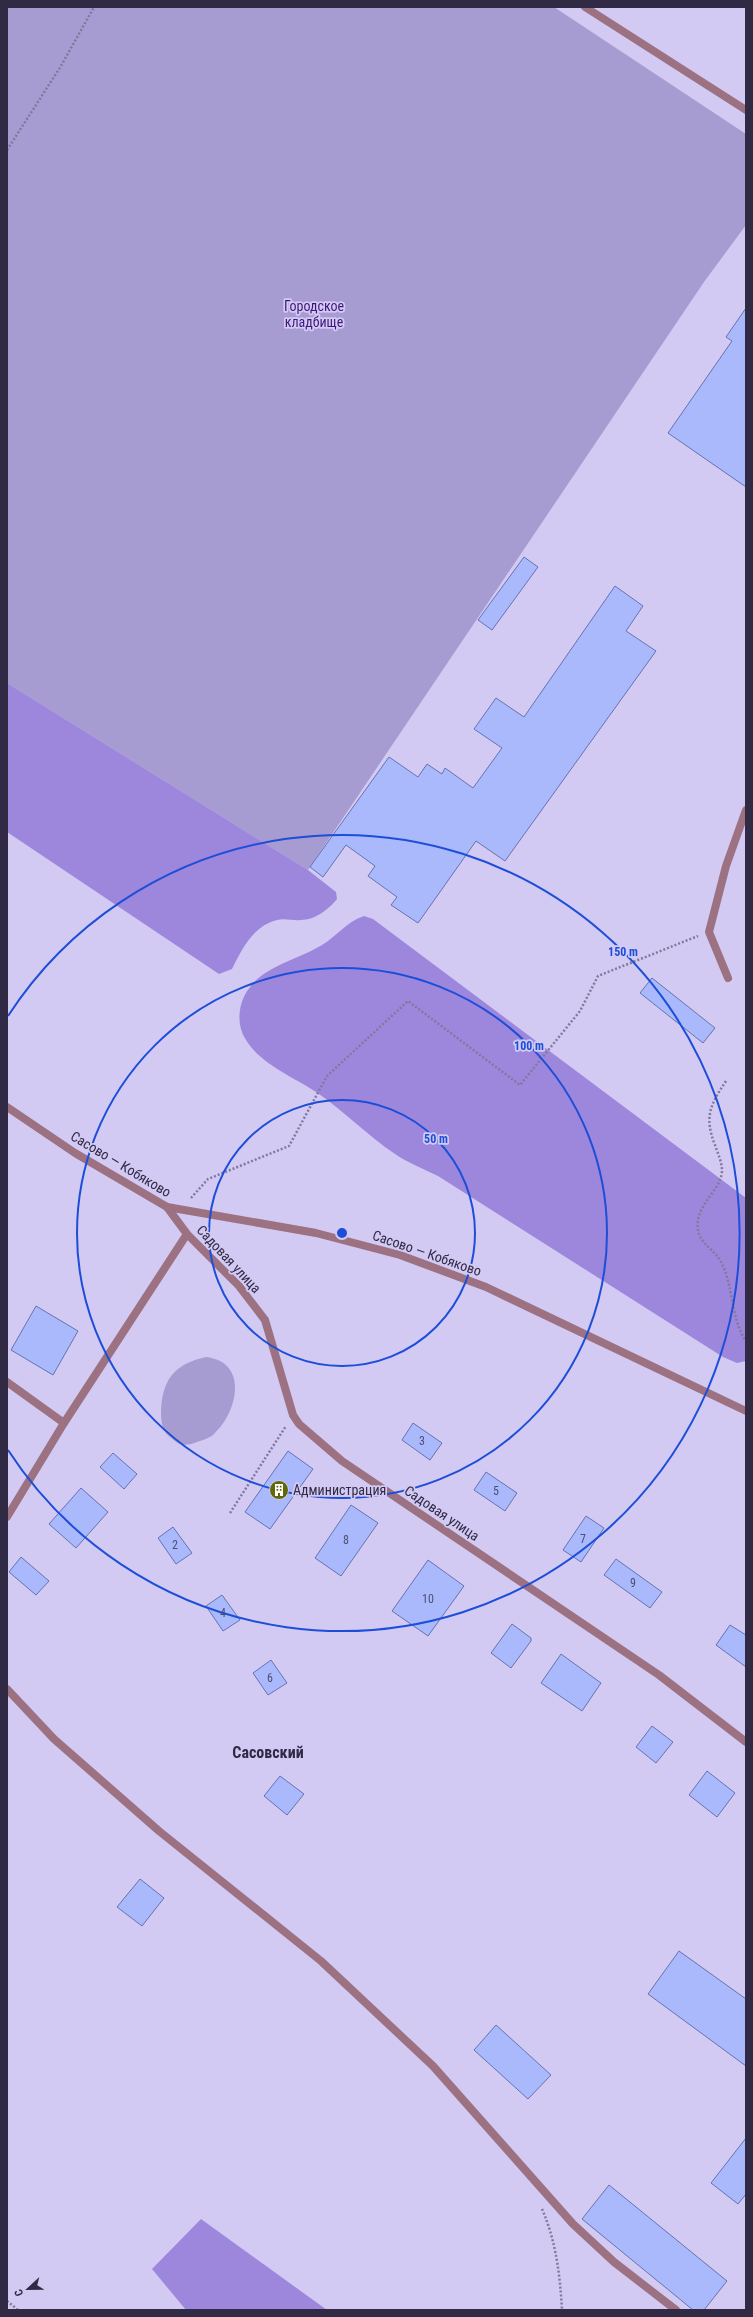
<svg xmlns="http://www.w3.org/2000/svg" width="753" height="2317" viewBox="0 0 753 2317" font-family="'Roboto Condensed',sans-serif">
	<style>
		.green { fill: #a79cd1 }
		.forest { fill: #9d87dd }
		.building { fill: #aab9fc; stroke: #6672b1 }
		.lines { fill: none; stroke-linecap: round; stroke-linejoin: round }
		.path { stroke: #81799c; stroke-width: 2.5; stroke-dasharray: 2 2; stroke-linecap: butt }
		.service { stroke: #9c7282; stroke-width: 8 }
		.minor { stroke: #9c7282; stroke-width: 8 }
		.tertiary { stroke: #9c7282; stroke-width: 8 }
		.ring { fill: none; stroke: #1d4ed8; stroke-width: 2 }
		.labels { text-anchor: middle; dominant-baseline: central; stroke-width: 3.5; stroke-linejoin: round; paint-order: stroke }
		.number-label { font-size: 12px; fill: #4e4e73 }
		.park-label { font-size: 14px; fill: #3f167c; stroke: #d3caf4 }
		.street-label { font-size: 14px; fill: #302a45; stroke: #d3caf4 }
		.poi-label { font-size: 14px; fill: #302a45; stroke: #d3caf4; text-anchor: start }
		.quarter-label { font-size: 16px; font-weight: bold; fill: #302a45; stroke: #d3caf4 }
		.centre { fill: #1d4ed8; stroke: #d3caf4; stroke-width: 2 }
		.ring-label { font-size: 12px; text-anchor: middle; font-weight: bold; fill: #1d4ed8; stroke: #d3caf4; stroke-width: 3.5; stroke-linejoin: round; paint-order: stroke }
	</style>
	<rect width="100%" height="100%" fill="#d3caf4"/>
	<g class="green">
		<polygon points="7,7 554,7 746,134 746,225 704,282 308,870 7,683"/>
		<path d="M206,1357C249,1362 238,1412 214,1434C210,1438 203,1440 197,1442C193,1444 184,1446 180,1444C176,1443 173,1439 170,1437C162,1432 161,1420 161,1412C162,1380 174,1364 206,1357Z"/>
	</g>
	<g class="forest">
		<path d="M7,683L308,870L336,892L337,899C329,909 315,920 301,920C293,921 285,918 277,920C253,926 242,949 232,969L219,974L7,832Z"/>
		<path d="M364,916L373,919L746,1198V1361L737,1363L723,1357L438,1176C424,1169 408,1163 395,1154C368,1136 345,1112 319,1094C296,1078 261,1065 246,1040C239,1029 238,1017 241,1005C251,968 294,962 322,945C337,936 346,922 364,916Z"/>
		<polygon points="201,2219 327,2310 186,2310 152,2269"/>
	</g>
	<g class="building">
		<polygon points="746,308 746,487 668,433 732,341 726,337"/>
		<polygon points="524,557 538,567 492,630 478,620"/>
		<polygon points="615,586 643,606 626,631 656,651 505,861 476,841 418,923 391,905 397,897 368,876 375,866 346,845 323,877 310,867 389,757 418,777 427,764 442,774 445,768 473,788 502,748 474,729 496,698 524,717"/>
		<polygon points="652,978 715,1028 703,1043 640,993"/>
		<polygon points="36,1306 78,1331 53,1375 11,1350"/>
		<polygon points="413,1423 442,1443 430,1460 402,1440"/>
		<polygon points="288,1451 313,1469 270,1529 245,1512"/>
		<polygon points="113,1453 137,1474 124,1489 100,1467"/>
		<polygon points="486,1472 517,1493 505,1511 474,1490"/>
		<polygon points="81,1488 108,1512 76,1548 49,1524"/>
		<polygon points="351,1505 378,1523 341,1576 315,1558"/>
		<polygon points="586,1516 604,1528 581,1562 563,1550"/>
		<polygon points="173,1527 192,1553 176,1564 158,1538"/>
		<polygon points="21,1557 49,1581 36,1595 9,1572"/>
		<polygon points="616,1559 662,1592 650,1608 604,1575"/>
		<polygon points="428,1560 464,1586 428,1636 392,1611"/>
		<polygon points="222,1595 240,1620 223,1631 206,1606"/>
		<polygon points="512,1624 531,1638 531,1641 511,1668 491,1653"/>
		<polygon points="730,1625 746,1635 746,1667 716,1645"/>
		<polygon points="561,1654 601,1683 582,1711 541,1683"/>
		<polygon points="271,1660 287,1683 268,1695 253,1673"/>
		<polygon points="652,1726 673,1742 656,1763 636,1747"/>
		<polygon points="707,1771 735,1793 717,1817 689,1795"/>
		<polygon points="280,1776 304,1794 287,1815 264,1796"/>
		<polygon points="140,1879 164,1898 142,1926 117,1907"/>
		<polygon points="679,1951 746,1999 746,2066 648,1994"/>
		<polygon points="496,2025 551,2075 528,2099 474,2050"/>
		<polygon points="746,2138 746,2194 738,2204 711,2183"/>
		<polygon points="609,2185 727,2281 704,2310 693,2310 582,2219"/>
	</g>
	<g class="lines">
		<g class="path">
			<polyline points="7,150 61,66 94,7"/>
			<path d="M726,1081C710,1105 704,1117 715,1145C718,1154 722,1162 722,1171C721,1189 701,1201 698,1220C695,1242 710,1245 720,1260C734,1284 730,1318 746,1341"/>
			<polyline points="191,1198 208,1179 289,1146 327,1076 408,1001 520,1085 580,1011 598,976 698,936"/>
			<polyline points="230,1513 286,1426"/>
			<path d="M542,2209C556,2241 560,2275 562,2310"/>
			<polyline points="7,2301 18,2310"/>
		</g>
		<polyline class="service" points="728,978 709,932 726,866 746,810"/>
		<g class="minor">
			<polyline points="167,1207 187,1234 239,1286 265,1320 293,1415 299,1424 342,1461 659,1675 746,1742"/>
			<polyline points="7,1382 64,1423"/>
			<polyline points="7,1517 64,1423 187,1234"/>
			<polyline points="7,1689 54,1739 159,1831 321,1961 433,2066 573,2224 614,2262 676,2310"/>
		</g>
		<g class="tertiary">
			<polyline points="585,7 746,110"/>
			<polyline points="7,1107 75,1153 167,1207 316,1233 400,1255 486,1287 746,1411"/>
		</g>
	</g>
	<g class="ring">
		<circle cx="342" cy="1233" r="133"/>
		<circle cx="342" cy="1233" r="265"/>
		<path d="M8 1016A398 398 0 1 1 8 1450"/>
	</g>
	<defs>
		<g id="building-disc" transform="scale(1)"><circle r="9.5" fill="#616809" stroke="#d3caf4"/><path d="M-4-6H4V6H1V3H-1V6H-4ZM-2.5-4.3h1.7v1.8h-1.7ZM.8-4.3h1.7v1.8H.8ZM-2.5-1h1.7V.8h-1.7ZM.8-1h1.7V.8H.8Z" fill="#fff"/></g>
	</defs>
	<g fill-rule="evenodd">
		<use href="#building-disc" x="279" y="1490"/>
	</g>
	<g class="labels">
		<g class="number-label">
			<text x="422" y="1441">3</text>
			<text x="496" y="1491">5</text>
			<text x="583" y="1539">7</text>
			<text x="346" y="1540">8</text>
			<text x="175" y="1545">2</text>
			<text x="633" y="1583">9</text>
			<text x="428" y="1599">10</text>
			<text x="223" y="1613">4</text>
			<text x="270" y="1678">6</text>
		</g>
		<g class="park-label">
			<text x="314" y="306">Городское<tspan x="314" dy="16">кладбище</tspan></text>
		</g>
		<g class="street-label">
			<text transform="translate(121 1164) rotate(31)">Сасово — Кобяково</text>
			<text transform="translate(427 1253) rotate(19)">Сасово — Кобяково</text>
			<text transform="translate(229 1259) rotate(47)">Садовая улица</text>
			<text transform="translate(442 1513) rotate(34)">Садовая улица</text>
		</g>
		<g class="poi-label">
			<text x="293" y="1490">Администрация</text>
		</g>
		<g class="quarter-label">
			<text x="268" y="1752">Сасовский</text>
		</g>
	</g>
	<circle cx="342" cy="1233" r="6" class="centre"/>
	<g class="ring-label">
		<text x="623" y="956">150 m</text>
		<text x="529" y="1050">100 m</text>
		<text x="436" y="1143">50 m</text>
	</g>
	<rect width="753" height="2317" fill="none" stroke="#302a45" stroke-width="16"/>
	<g transform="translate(28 2289) rotate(248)" stroke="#d3caf4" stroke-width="3" paint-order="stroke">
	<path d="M0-3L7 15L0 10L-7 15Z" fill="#302a45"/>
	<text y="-6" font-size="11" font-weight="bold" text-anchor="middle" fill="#302a45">С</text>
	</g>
</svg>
